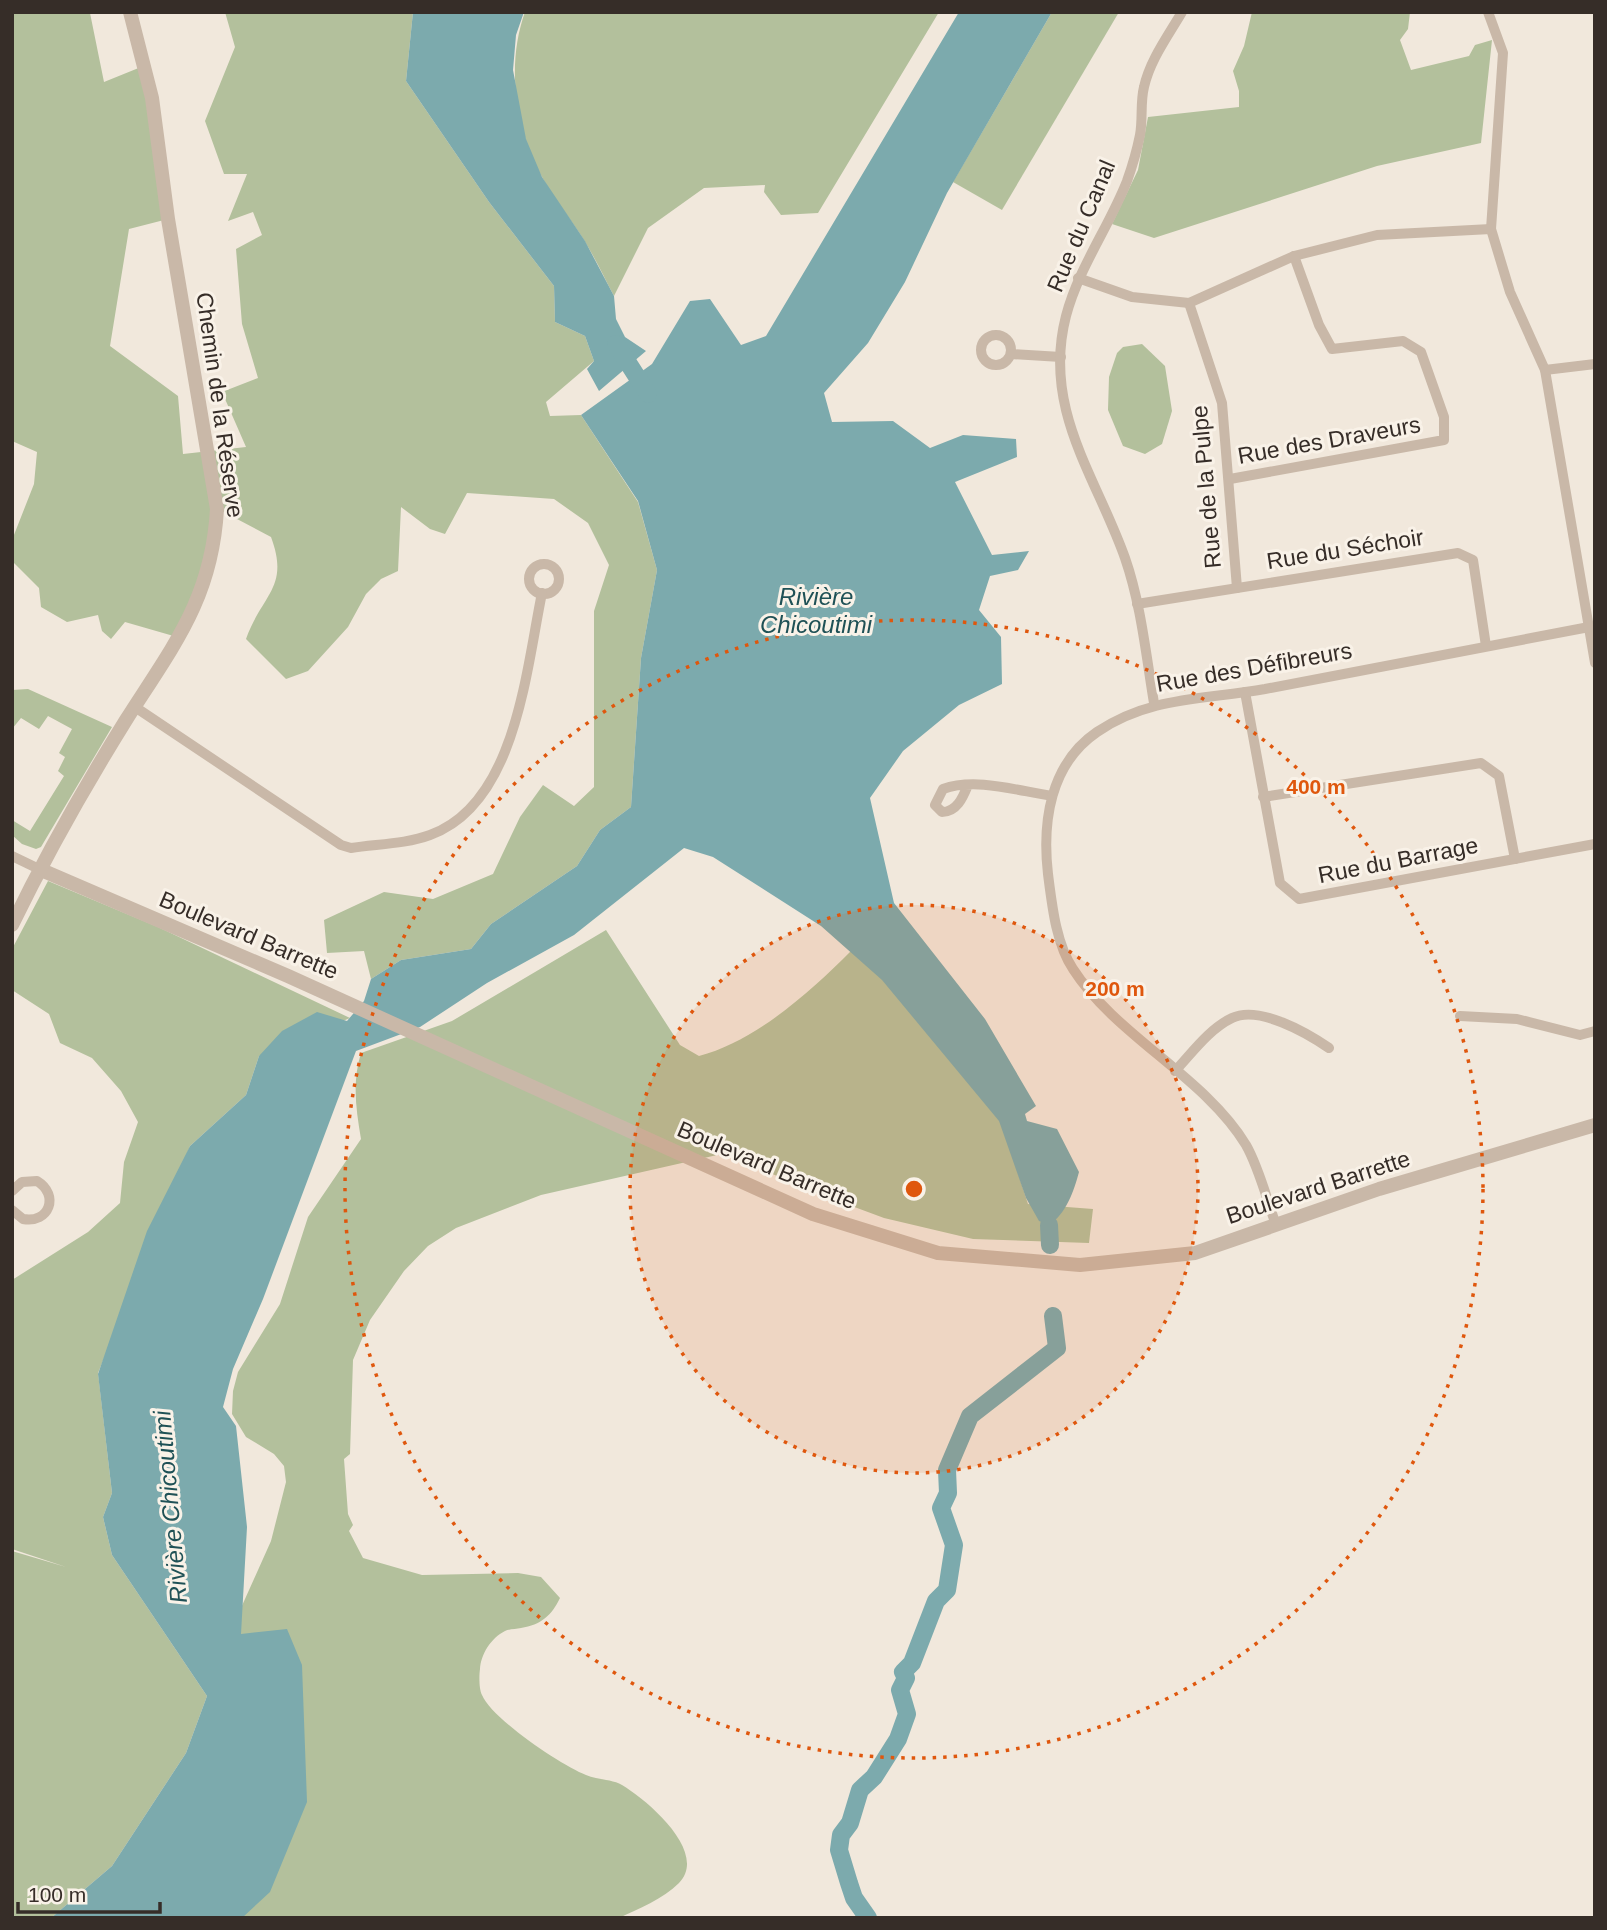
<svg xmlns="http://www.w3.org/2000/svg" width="1607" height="1930" viewBox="0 0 1607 1930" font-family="Helvetica,sans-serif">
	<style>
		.green { fill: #b3c09c }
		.water { fill: #7caaad }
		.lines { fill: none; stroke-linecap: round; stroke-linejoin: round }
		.river { stroke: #7caaad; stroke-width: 18 }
		.minor { stroke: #c9b8a8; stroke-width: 10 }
		.tertiary { stroke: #c9b8a8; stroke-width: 14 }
		.ring { fill: none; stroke: #df570d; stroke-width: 3.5; stroke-dasharray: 3.5 7 }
		.labels { text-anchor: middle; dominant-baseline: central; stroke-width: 6; stroke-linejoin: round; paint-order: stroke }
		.street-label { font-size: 23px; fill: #362d28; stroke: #f9f2e8 }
		.water-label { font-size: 24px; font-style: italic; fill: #1f5156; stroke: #f9f2e8 }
		.centre { fill: #df570d; stroke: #f9f2e8; stroke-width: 3.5 }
		.ring-label { font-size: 21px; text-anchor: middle; font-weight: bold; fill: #df570d; stroke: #f9f2e8; stroke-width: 6; stroke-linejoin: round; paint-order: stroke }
	</style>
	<rect width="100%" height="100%" fill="#f1e8dc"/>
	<g class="green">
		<path d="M12,12H92L90,13L104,82L146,65L168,219L129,229L110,346L178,396L183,454L246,447L222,392L258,378L242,324L236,249L262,235L253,212L228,221L247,174H224L205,121L235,47L225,12H413L406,81L489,202L554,286L555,322L585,336L594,361L546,402L550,416L581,415L638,502L657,570L641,658L631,807L600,830L577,866L491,924L471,949L401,960L371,979L364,951L327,953L324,920L384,892L433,899L493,874L520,817L543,785L574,806L594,787V611L609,565L588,523L554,499L467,493L445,534L430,529L401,507L398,571L381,579L366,594L348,627L308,671L286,679L246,639C262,594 290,588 271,537L218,509L215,545L177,637L125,622L111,639L102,631L98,615L67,622L41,607L39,588L12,561V540L34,484L37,452L12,441Z"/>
		<path d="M525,12H939L818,213L781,215L764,192L765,185L704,188L648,228L614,296C604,277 595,258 584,240C571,219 554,199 542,177C515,128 506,65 525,12Z"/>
		<polygon points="1052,12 1119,12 1002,210 953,182"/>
		<polygon points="1252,12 1410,12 1408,29 1400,40 1411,70 1469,56 1475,45 1492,40 1481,143 1377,166 1154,238 1112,224 1138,170 1148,117 1239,107 1239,91 1233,71 1244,46"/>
		<polygon points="1142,344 1165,366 1172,411 1162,444 1145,454 1123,446 1108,410 1109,377 1117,353 1123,347"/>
		<polygon points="28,689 112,727 41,847 36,849 22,844 12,835 12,820 30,831 64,776 58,771 65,757 59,753 72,729 48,716 39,729 21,718 12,729 12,690"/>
		<polygon points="48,881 158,927 350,1018 259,1056 246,1095 190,1146 98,1373 112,1493 103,1517 112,1555 207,1696 186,1753 112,1866 51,1918 12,1918 12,1551 66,1567 12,1549 12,1280 88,1232 120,1203 124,1162 138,1122 121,1091 92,1058 60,1043 49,1014 12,990 12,949"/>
		<path d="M606,930L680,1045L699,1056C756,1041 810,992 851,951L888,984L1001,1121L1028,1204L1093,1209L1089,1243L973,1239L884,1218L806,1189L726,1153L541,1195L456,1228L428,1246L404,1271L370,1320L353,1360L350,1454L344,1459L348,1514L353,1525L349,1531L363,1558L422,1575L518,1573L541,1577L560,1598C552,1615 541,1625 521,1628C516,1629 509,1629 505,1631C491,1638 481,1654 480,1669C479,1676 479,1689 482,1695C492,1719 562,1766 586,1775C597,1780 612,1779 622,1785C647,1800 709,1852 679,1883C663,1899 638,1909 619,1918H205L236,1619L271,1541L286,1482L284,1466L274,1454L246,1437L232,1414L233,1391L238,1372L280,1304L308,1217L361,1139C356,1109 352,1082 361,1053L452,1021Z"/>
	</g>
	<g class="water">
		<polygon points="413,12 524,12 516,35 513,70 526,139 542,177 585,241 614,296 616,319 625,337 646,351 599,391 587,369 594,361 585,336 555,322 554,286 489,202 406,81"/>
		<path d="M959,12H1052L947,193L905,282L868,343L824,393L832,422L893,421L930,448L963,435L1016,439L1017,457L955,482L992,555L1029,551L1018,570L990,576L979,610L1001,637L1002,684L959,705L903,751L870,798L894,903L985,1019L1036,1106L1025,1114L1027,1121L1057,1129L1079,1172C1074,1191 1066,1214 1049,1225L1039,1221L1026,1198L999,1121L882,980L821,926L713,857L684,848L574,935L487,983L420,1027L356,1051L263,1299L233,1369L223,1407L236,1426L247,1527L241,1634L287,1629L302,1665L307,1802L270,1892L242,1918H51L112,1866L186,1753L207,1696L112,1555L103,1517L112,1493L98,1374L147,1231L190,1146L246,1095L259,1056L282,1031L317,1012L347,1021L364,1001L371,979L401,960L471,949L491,924L577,866L600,830L631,807L641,658L657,570L638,501L581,415L652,364L690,301L710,299L741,345L766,336Z"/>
	</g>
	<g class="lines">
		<g class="river">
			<polyline points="616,344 648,394"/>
			<polyline points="1049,1225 1050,1245"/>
			<polyline points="868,1918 854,1898 849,1883 839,1850 841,1835 850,1823 860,1790 874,1777 898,1739 907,1714 900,1690 906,1678 903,1672 912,1663 936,1601 947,1590 954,1545 941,1508 948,1493 947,1470 970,1416 1057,1348 1053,1316"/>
		</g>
		<g class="minor">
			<polyline points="1488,12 1503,53 1491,229 1510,292 1545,370 1595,663"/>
			<polyline points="1078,278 1132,297 1189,303 1294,256 1377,235 1491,229"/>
			<polyline points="1189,303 1222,403 1237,588"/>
			<circle cx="996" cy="350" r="15"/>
			<polyline points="1011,354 1061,357"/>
			<polyline points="1545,370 1595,364"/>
			<polyline points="1230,479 1444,440 1444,417 1421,352 1403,341 1332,349 1319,325 1294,256"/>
			<circle cx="544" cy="579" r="15"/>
			<polyline points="1137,604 1458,553 1473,560 1486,646"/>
			<polyline points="1245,692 1280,883 1299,899 1595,844"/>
			<path d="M1154,703C1146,655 1141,604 1125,558C1096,476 1042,409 1066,316C1079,267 1109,227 1127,181C1132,167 1137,150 1140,135C1143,119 1140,103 1144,87C1150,60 1168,36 1182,12"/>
			<path d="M135,707L341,845L351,848C376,844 406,844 430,835C516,804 526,670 542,593"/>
			<path d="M968,785C963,797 957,812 942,812L935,805L943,789C976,777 1018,791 1052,796"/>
			<polyline points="1263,797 1481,763 1499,776 1515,859"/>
			<polyline points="12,856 39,869"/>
			<polyline points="1460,1016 1517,1019 1580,1035 1595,1031"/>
			<path d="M1175,1071C1192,1053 1209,1029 1232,1018C1259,1005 1307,1033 1329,1048"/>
			<path d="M12,1191L22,1182L37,1181C60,1195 49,1224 23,1219L12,1210"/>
			<path d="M1275,1222C1266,1197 1259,1168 1246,1145C1205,1077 1116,1036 1073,969C1056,944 1052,905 1048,874C1042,822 1050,764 1097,732C1150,696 1205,700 1265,689C1373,668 1481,647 1589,627"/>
		</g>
		<g class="tertiary">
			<polyline points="39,869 288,976 813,1214 938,1253 1080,1265 1195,1253 1379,1189 1595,1125"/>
			<path d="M12,925C46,855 85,786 126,720C173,646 212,599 217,509L168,219L152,98L130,12"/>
		</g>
	</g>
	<circle cx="914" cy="1189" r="284" fill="#df570d" fill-opacity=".12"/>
	<g class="ring">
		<circle cx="914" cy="1189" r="284"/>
		<circle cx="914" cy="1189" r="569"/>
	</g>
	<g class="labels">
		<g class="street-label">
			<text transform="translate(1081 226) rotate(-67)">Rue du Canal</text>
			<text transform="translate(220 405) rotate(82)">Chemin de la Réserve</text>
			<text transform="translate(1329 440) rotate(-10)">Rue des Draveurs</text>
			<text transform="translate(1206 487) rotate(-95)">Rue de la Pulpe</text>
			<text transform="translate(1345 549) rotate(-9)">Rue du Séchoir</text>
			<text transform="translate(1254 667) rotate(-10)">Rue des Défibreurs</text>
			<text transform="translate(1398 860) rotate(-11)">Rue du Barrage</text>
			<text transform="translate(249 935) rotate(23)">Boulevard Barrette</text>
			<text transform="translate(767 1165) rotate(23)">Boulevard Barrette</text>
			<text transform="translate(1318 1187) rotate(-18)">Boulevard Barrette</text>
		</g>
		<g class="water-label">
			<text x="816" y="596">Rivière<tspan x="816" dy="28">Chicoutimi</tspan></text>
			<text transform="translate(170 1507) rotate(-95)">Rivière Chicoutimi</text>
		</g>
	</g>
	<circle cx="914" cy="1189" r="10" class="centre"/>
	<g class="ring-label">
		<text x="1316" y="794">400 m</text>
		<text x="1115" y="996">200 m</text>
	</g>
	<rect width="1607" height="1930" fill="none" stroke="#362d28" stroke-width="28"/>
	<path d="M18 1902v10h142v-10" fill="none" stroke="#362d28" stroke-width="3.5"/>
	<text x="28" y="1902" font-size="21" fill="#362d28" stroke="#f9f2e8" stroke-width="5" paint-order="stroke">100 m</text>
</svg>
